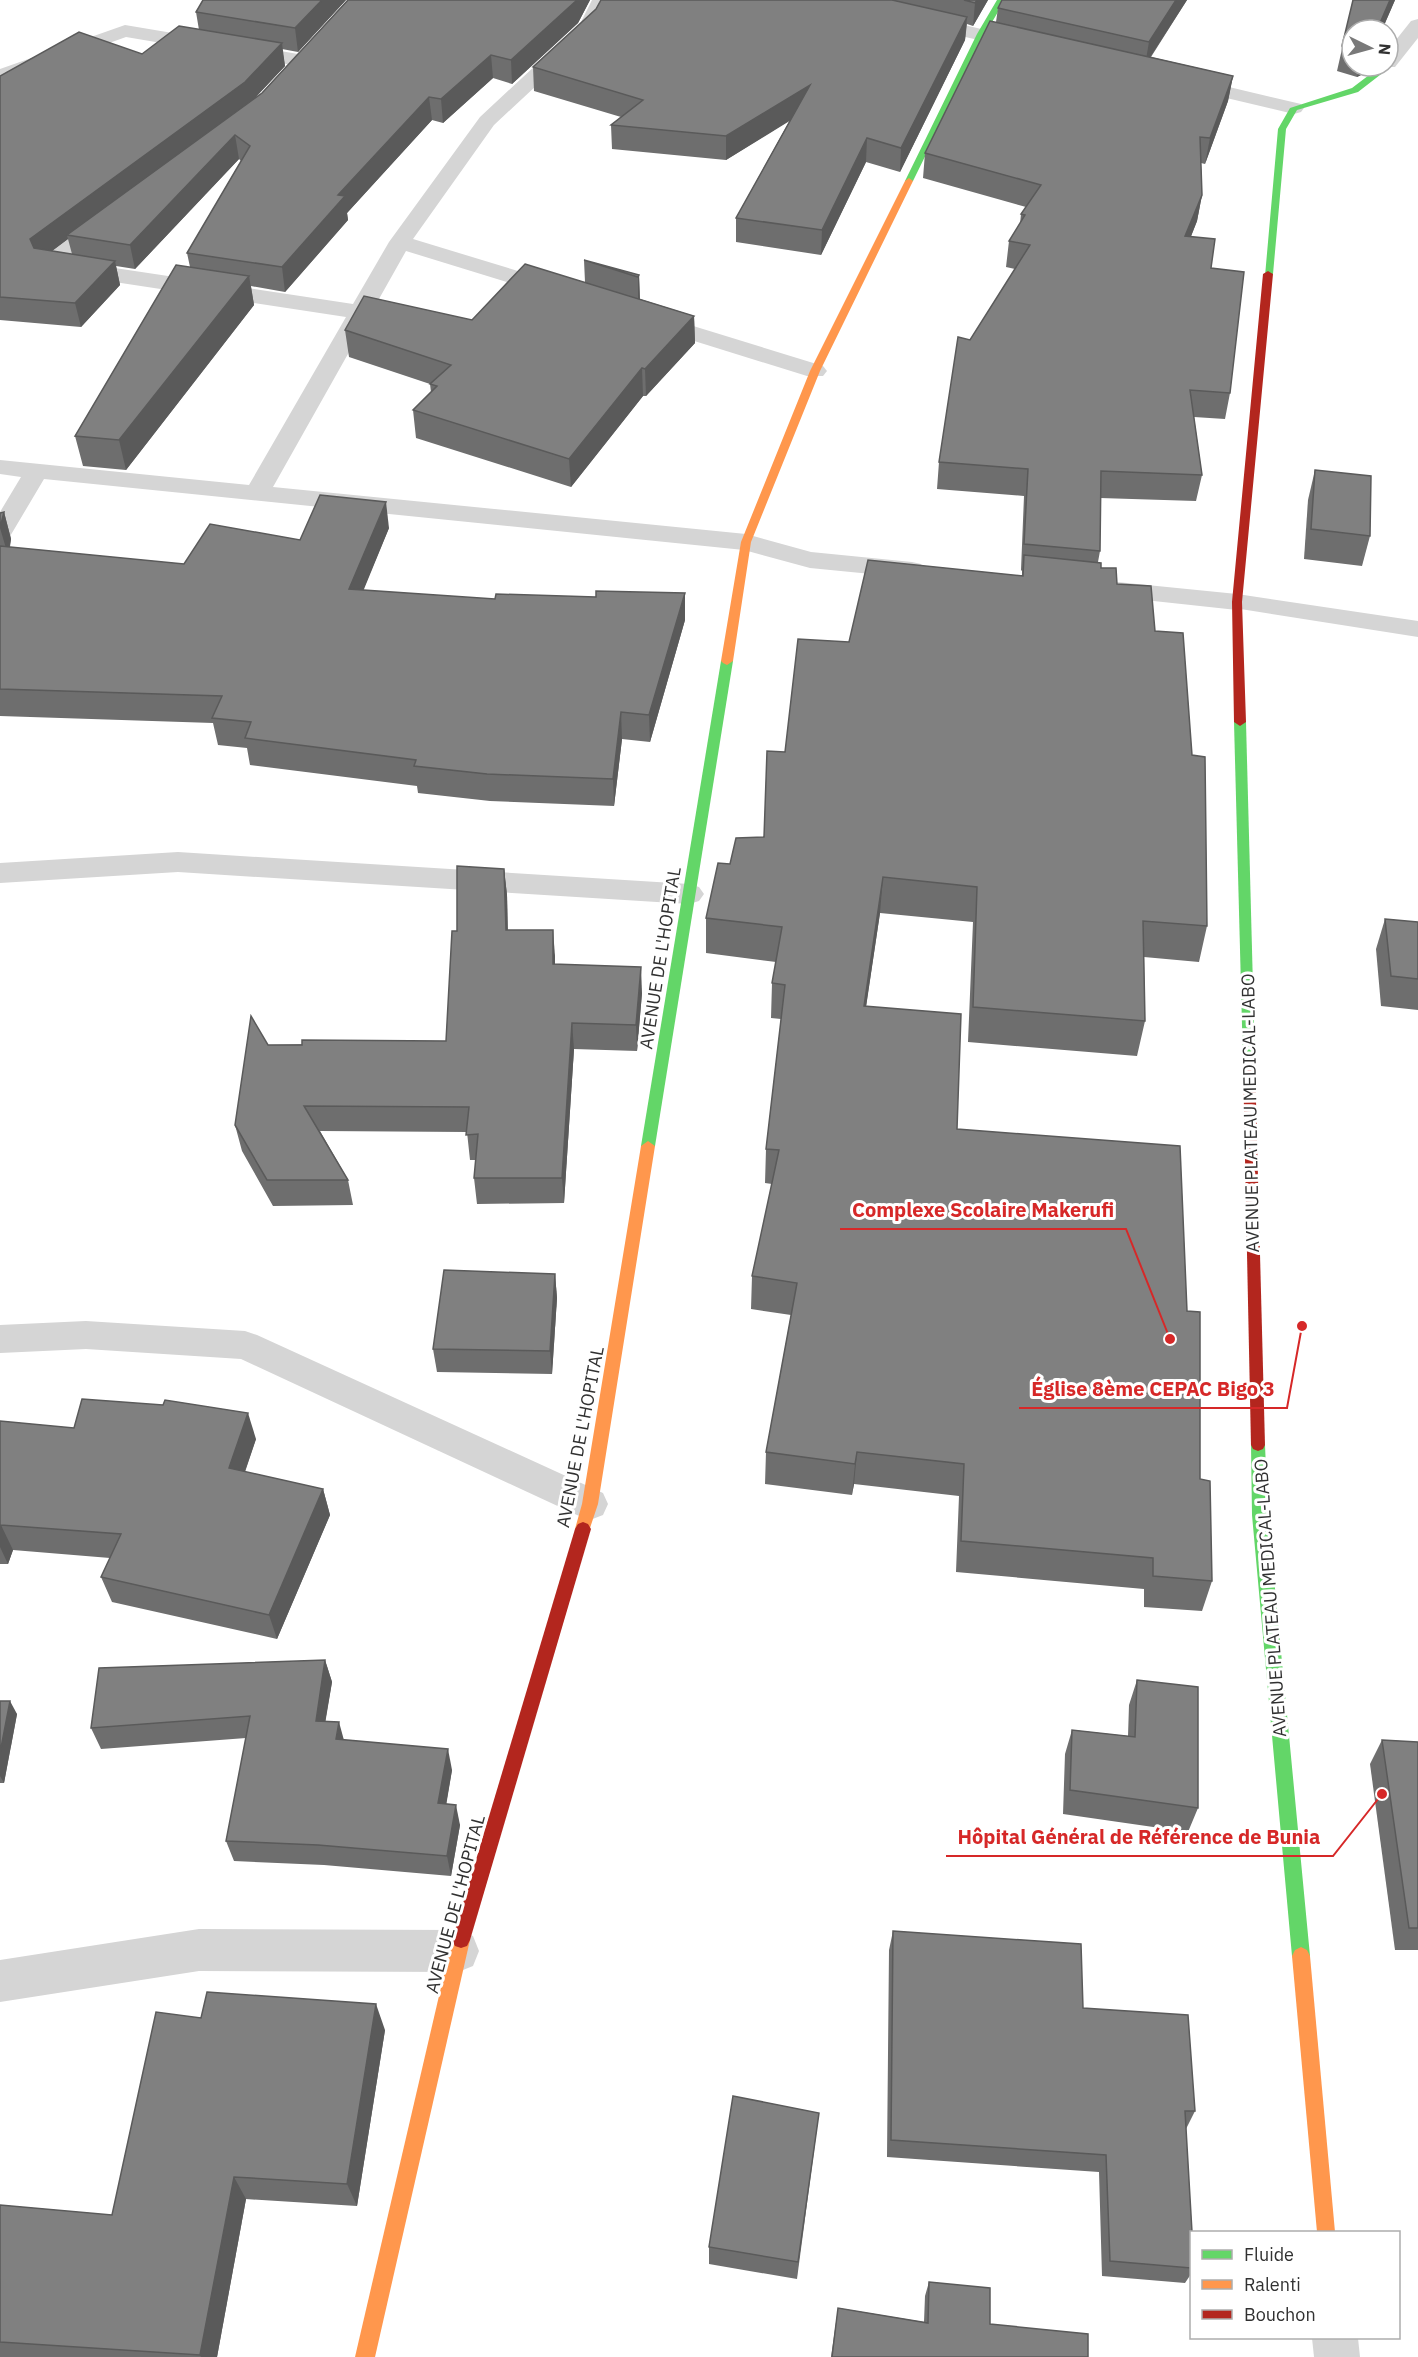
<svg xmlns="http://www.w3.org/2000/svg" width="1418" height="2357" viewBox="0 0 1418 2357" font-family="'IBM Plex Sans',sans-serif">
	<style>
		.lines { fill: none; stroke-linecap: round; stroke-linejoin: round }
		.lane { fill: #d5d5d5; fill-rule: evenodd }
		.street { fill: #d5d5d5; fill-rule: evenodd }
		.fast { fill: #63d668; fill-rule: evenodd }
		.slow { fill: #ff974d; fill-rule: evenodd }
		.jam { fill: #b3261e; fill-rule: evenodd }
		.wall { fill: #6e6e6e; fill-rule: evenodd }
		.shaded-wall { fill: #5a5a5a }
		.building { fill: #808080; stroke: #5a5a5a; stroke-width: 1.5 }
		.labels { text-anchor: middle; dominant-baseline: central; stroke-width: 6; stroke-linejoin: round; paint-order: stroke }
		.street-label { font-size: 18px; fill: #313131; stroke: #fff }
		.leader { fill: none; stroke: #d62828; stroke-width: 2 }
		.callout-dot { fill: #d62828; stroke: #fff; stroke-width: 2 }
		.callout-label { font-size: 20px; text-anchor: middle; font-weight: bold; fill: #d62828; stroke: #fff; stroke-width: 6; stroke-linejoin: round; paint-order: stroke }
	</style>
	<rect width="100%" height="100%" fill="#fff"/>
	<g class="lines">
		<g class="lane">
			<polygon points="125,25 304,55 314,61 304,67 126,37 0,82 0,69"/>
			<polygon points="1237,594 1418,621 1418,637 1228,607 1224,602 1228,597"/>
		</g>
		<g class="street">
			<polygon points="592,0 612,0 595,31 494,125 413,239 564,285 567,290 564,295 556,297 406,251 273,487 746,534 811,552 912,562 921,564 925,570 921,576 912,578 810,568 744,550 44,479 9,538 0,541 0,512 21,477 0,474 0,460 249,485 346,317 75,276 67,274 64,269 67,264 75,262 353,304 389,242 480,117 580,24"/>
			<polygon points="921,15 1024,39 1027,43 1024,47 1017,49 914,25 911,21"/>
			<polygon points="1418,19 1418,38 1395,67 1381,67 1388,66 1388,50 1411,21"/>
			<polygon points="1187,77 1301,104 1304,108 1301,112 1294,114 1180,87 1177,83 1180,79"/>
			<polygon points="107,214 115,216 118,221 115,226 56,270 40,270 37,265 40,260 99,216"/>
			<polygon points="651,313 823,366 827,371 823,376 807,376 643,325 639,320 643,315"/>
			<polygon points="1107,581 1237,594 1246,596 1250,602 1246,608 1237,610 1098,595 1094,589 1098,583"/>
			<polygon points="178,852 689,884 699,887 704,894 699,901 689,904 178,872 0,883 0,863"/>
			<polygon points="86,1321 245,1331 257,1335 603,1493 608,1504 603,1515 590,1520 577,1515 241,1359 86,1349 0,1353 0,1325"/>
			<polygon points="199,1929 458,1930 473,1936 479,1951 473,1966 458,1972 199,1971 0,2002 0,1960"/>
			<polygon points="1312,2338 1358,2338 1360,2357 1314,2357"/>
		</g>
		<g class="fast">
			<polygon points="997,0 1005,0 985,34 913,181 906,183 905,181 977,34"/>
			<polygon points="1388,64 1389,68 1358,92 1297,110 1286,129 1273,274 1265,276 1278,129 1290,108 1352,88 1381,66 1388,66"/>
			<polygon points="727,657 733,661 655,1146 648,1151 641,1146 721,661"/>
			<polygon points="1240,718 1246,722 1255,1063 1249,1068 1243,1063 1234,722"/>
			<polygon points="1258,1439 1263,1441 1265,1445 1268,1515 1310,1956 1307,1962 1301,1965 1295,1962 1292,1956 1252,1515 1251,1445 1253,1441"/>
		</g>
		<g class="slow">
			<polygon points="909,178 913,181 820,371 751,542 733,661 727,665 723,663 721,661 741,542 810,371 905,181"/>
			<polygon points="648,1141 655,1146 598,1504 588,1534 583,1536 578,1534 575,1529 582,1504 641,1146"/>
			<polygon points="461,1932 467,1934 470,1940 375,2357 355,2357 452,1940 455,1934"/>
			<polygon points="1301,1947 1307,1950 1310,1956 1335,2232 1317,2232 1292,1956 1295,1950"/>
		</g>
		<g class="jam">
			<polygon points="1268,271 1273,274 1242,602 1246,722 1240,726 1234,722 1232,602 1263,274"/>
			<polygon points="1249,1058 1255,1063 1265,1445 1263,1449 1258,1451 1253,1449 1251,1445 1243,1063"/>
			<polygon points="583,1522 588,1524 591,1529 470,1940 467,1946 461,1948 455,1946 452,1940 575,1529 578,1524"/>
		</g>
	</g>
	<g class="wall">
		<path d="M203,0H346L298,52L282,49L285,66L256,97L262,93L348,0H590L578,23L512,84L493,78L443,123L432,120L347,213L348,220L285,292L251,286L254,305L126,470L83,466L75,436L190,267L187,253L241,161L239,159L135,269L116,266L120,285L81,327L0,320V76L142,54L199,30L196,12ZM68,239L72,254L52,251Z"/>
		<polygon points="601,0 988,0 973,26 967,24 965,40 900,172 866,162 821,255 736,242 736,218 790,120 726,160 612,149 611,125 621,117 534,91 533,67 596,9"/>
		<polygon points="1002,0 1187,0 1151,57 1233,76 1228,101 1205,164 1201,163 1202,195 1197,221 1191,236 1211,268 1230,393 1225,419 1194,417 1202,475 1196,501 1100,498 1100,551 1098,562 1101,568 1117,584 1155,631 1192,755 1207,926 1199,962 1144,957 1145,1021 1137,1056 968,1042 973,922 880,913 866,1006 957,1129 1187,1311 1200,1479 1212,1581 1202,1611 1144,1607 1144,1589 956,1572 959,1496 854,1484 852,1495 765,1484 766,1452 791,1315 751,1309 752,1276 772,1184 765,1183 766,1149 781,1019 771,1018 772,983 776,962 706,953 706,918 730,864 764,837 785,752 849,642 1022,575 1022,571 1021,570 1024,496 937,489 939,462 970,340 1015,269 1006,267 1009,241 1020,224 1021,214 1026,207 923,178 925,153 996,22 998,8"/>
		<polygon points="1353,0 1395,0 1382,30 1352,30 1352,66 1366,66 1363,74 1357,77 1337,71"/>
		<polygon points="584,260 639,275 640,299 694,316 695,343 646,396 643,396 571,487 416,438 413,410 431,392 430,384 349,357 345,330 472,320 585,282"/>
		<polygon points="1315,470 1370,536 1362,566 1304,559 1308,500"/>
		<polygon points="4,512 11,539 10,547 184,564 300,540 389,528 363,590 685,620 650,742 622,739 614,806 490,801 418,793 417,786 250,765 247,748 218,745 213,723 0,716 0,513"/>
		<polygon points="504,869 507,895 508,930 555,956 555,964 642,993 637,1051 574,1049 564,1203 477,1204 474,1178 476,1160 470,1160 467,1132 320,1131 348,1180 353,1205 273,1206 242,1151 235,1125 268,1045 446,1041 457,931"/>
		<polygon points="1385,919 1418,922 1418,1010 1381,1006 1376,949"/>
		<polygon points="555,1274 557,1298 552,1374 437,1372 433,1349"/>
		<polygon points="0,1421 74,1428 256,1439 245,1472 323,1489 330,1515 277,1639 112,1602 101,1577 110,1558 13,1550 8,1564 0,1564"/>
		<polygon points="325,1660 332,1682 325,1722 344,1740 452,1770 446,1804 460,1825 451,1876 324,1865 234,1861 226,1841 246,1738 101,1749 91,1728"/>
		<polygon points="1137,1680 1198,1808 1188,1832 1063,1814 1065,1754 1072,1730 1128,1736 1129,1705"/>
		<polygon points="0,1701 17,1714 4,1783 0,1783"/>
		<polygon points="1382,1740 1418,1742 1418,1950 1395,1950 1370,1764"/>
		<polygon points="893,1931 1083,2008 1195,2111 1186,2129 1191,2232 1191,2274 1185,2283 1102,2276 1099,2172 887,2157 889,1950"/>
		<polygon points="201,2018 385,2030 357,2206 246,2199 217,2357 0,2357 0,2205 112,2215"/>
		<polygon points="819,2113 797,2279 709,2264 709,2247"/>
		<polygon points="929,2282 990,2324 1088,2357 831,2357 838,2308 924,2322 925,2296"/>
	</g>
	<g class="shaded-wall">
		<polygon points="322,0 346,0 298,52 295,28"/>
		<polygon points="577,0 590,0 578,23 512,84 511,60"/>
		<polygon points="977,0 988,0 973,26 975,3"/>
		<polygon points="1176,0 1187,0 1145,65 1149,42"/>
		<polygon points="1390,0 1395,0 1382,30 1377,30"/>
		<polygon points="967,17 965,40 900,172 901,148"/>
		<polygon points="282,43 285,66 248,105 67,235 68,239 36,263 30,239"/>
		<polygon points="491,55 493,78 443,123 441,99"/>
		<polygon points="1360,66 1366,66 1363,74 1357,77"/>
		<polygon points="1233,76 1228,101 1205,164 1210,138"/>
		<polygon points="810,85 809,109 726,160 726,136"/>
		<polygon points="429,97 432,120 347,213 348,220 285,292 282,267 338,195"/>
		<polygon points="235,135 239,159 135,269 130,245"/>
		<polygon points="867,138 866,162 821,255 822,230"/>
		<polygon points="1202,195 1197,221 1181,262 1185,236"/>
		<polygon points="115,261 120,285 81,327 75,303"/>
		<polygon points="639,275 640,305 638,306 638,277"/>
		<polygon points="249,276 254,305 126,470 119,440"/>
		<polygon points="694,316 695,343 646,396 645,369"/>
		<polygon points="642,368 643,396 571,487 569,459"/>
		<polygon points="386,502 389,528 353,616 349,589"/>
		<polygon points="4,512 11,539 8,555 0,528"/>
		<polygon points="685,593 685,620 650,742 649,715"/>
		<polygon points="621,712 622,739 614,806 613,779"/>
		<polygon points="504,869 507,895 508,957 506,930"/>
		<polygon points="883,877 880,913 861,1041 864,1006"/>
		<polygon points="553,930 555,956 555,990 553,964"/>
		<polygon points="641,967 642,993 637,1051 636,1025"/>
		<polygon points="572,1023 574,1049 564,1203 562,1178"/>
		<polygon points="555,1274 557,1298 552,1374 550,1351"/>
		<polygon points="248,1413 256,1439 237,1494 229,1468"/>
		<polygon points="857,1452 854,1484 852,1495 855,1464"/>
		<polygon points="323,1489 330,1515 277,1639 269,1615"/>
		<polygon points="1,1525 13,1550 8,1564 0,1547 0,1528"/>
		<polygon points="325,1660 332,1682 322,1742 316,1721"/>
		<polygon points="10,1701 17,1714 4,1783 0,1776 0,1753"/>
		<polygon points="339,1722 345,1744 336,1739"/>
		<polygon points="448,1749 452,1770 443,1824 438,1803"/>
		<polygon points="456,1805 460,1825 451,1876 447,1856"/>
		<polygon points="376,2004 385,2030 357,2206 347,2184"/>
		<polygon points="234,2177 246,2199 217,2357 201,2357 200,2355"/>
	</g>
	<g class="building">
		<polygon points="203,0 322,0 295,28 196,12"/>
		<polygon points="348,0 577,0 511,60 491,55 441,99 429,97 338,195 345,196 282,267 187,253 250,146 235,135 130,245 67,235 262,93"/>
		<polygon points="601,0 892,0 967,17 901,148 867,138 822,230 736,218 810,85 726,136 611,125 643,100 533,67 596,9"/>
		<polygon points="964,0 977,0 975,3"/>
		<polygon points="1002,0 1176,0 1149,42 998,8"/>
		<polygon points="1353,0 1390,0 1377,30 1352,30 1352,49 1342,46"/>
		<polygon points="990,21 1233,76 1210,138 1200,137 1202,195 1185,236 1215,239 1211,268 1244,272 1230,393 1190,390 1202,475 1101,471 1100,551 1024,544 1028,469 939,462 958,337 970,340 1030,245 1009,241 1025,215 1021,214 1041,185 925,153"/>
		<polygon points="179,26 282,43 245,82 30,239 34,248 115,261 75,303 0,297 0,76 79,32 142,54"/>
		<polygon points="584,260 639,275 638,277"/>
		<polygon points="525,264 694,316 645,369 642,368 569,459 413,410 437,386 430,384 451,365 345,330 364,296 472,320"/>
		<polygon points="176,265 249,276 119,440 75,436"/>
		<polygon points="1315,470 1371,476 1370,536 1311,529"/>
		<polygon points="320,495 386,502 349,589 495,599 496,594 596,597 596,591 685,593 649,715 621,712 613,779 487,774 414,766 416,760 245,738 251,722 212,718 222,696 0,689 0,546 184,564 210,524 300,540"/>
		<polygon points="4,512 0,528 0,513"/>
		<polygon points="1024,555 1101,563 1101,568 1116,568 1117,584 1151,586 1155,631 1183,633 1192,755 1205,757 1207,926 1143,921 1145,1021 973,1007 977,887 883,877 864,1006 961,1014 957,1129 1180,1146 1187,1311 1200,1312 1200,1479 1210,1481 1212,1581 1153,1576 1153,1558 961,1541 964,1464 857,1452 855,1464 766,1452 797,1283 752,1276 779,1150 766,1149 785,985 772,983 782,927 706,918 718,863 730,864 736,838 764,837 767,751 785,752 798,639 849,642 868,560 1023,576"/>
		<polygon points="457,866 504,869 506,930 553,930 553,964 641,967 636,1025 572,1023 562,1178 474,1178 478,1134 466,1135 469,1107 304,1106 348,1180 267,1180 235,1125 251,1016 268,1045 302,1045 302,1040 446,1041 452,931 457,931"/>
		<polygon points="1385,919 1418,922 1418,979 1391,976"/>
		<polygon points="444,1270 555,1274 550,1351 433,1349"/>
		<polygon points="82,1399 163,1405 165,1400 248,1413 229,1468 323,1489 269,1615 101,1577 121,1534 1,1525 0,1528 0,1421 74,1428"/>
		<polygon points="325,1660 316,1721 339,1722 336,1739 448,1749 438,1803 456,1805 447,1856 318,1845 226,1841 250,1716 91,1728 99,1668"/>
		<polygon points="1137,1680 1198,1687 1198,1808 1070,1790 1072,1730 1135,1737"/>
		<polygon points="0,1701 10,1701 0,1753"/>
		<polygon points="1382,1740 1418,1742 1418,1928 1409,1928"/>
		<polygon points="893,1931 1081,1944 1083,2008 1188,2015 1195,2111 1185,2111 1192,2232 1191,2232 1191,2268 1110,2261 1106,2155 891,2140"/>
		<polygon points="207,1992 376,2004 347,2184 234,2177 200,2355 0,2342 0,2205 112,2215 156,2012 201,2018"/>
		<polygon points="733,2096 819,2113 798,2262 709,2247"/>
		<polygon points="929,2282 990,2288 990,2324 1088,2334 1088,2357 832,2357 838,2308 928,2323"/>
	</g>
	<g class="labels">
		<g class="street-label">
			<text transform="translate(660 958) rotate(-81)">AVENUE DE L'HOPITAL</text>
			<text transform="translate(1250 1113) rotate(-91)">AVENUE PLATEAU MEDICAL-LABO</text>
			<text transform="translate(580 1437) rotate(-79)">AVENUE DE L'HOPITAL</text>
			<text transform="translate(1270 1598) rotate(-94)">AVENUE PLATEAU MEDICAL-LABO</text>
			<text transform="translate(455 1904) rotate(-75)">AVENUE DE L'HOPITAL</text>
		</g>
	</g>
	<path class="leader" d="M1170 1339L1126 1229H840M1302 1326L1287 1408H1019M1382 1794L1333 1856H946"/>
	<g class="callout-dot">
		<circle cx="1170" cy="1339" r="6"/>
		<circle cx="1302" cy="1326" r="6"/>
		<circle cx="1382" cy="1794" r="6"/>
	</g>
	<g class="callout-label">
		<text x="983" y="1217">Complexe Scolaire Makerufi</text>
		<text x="1153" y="1396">Église 8ème CEPAC Bigo 3</text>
		<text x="1139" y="1844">Hôpital Général de Référence de Bunia</text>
	</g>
	<rect x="1190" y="2231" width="210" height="108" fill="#ffffff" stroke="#adadad" stroke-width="1.5"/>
	<rect x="1202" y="2250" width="30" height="9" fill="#63d668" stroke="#adadad" stroke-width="1.5"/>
	<text x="1244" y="2261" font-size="18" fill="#313131">Fluide</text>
	<rect x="1202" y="2280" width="30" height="9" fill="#ff974d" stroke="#adadad" stroke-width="1.5"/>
	<text x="1244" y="2291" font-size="18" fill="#313131">Ralenti</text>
	<rect x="1202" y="2310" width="30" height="9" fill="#b3261e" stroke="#adadad" stroke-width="1.5"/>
	<text x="1244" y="2321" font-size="18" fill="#313131">Bouchon</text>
	<g transform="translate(1370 48) rotate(95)"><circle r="28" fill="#ffffff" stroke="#adadad" stroke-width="1.5"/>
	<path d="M0-4.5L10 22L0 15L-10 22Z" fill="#797979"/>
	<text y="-9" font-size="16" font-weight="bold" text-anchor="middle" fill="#313131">N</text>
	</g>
</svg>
